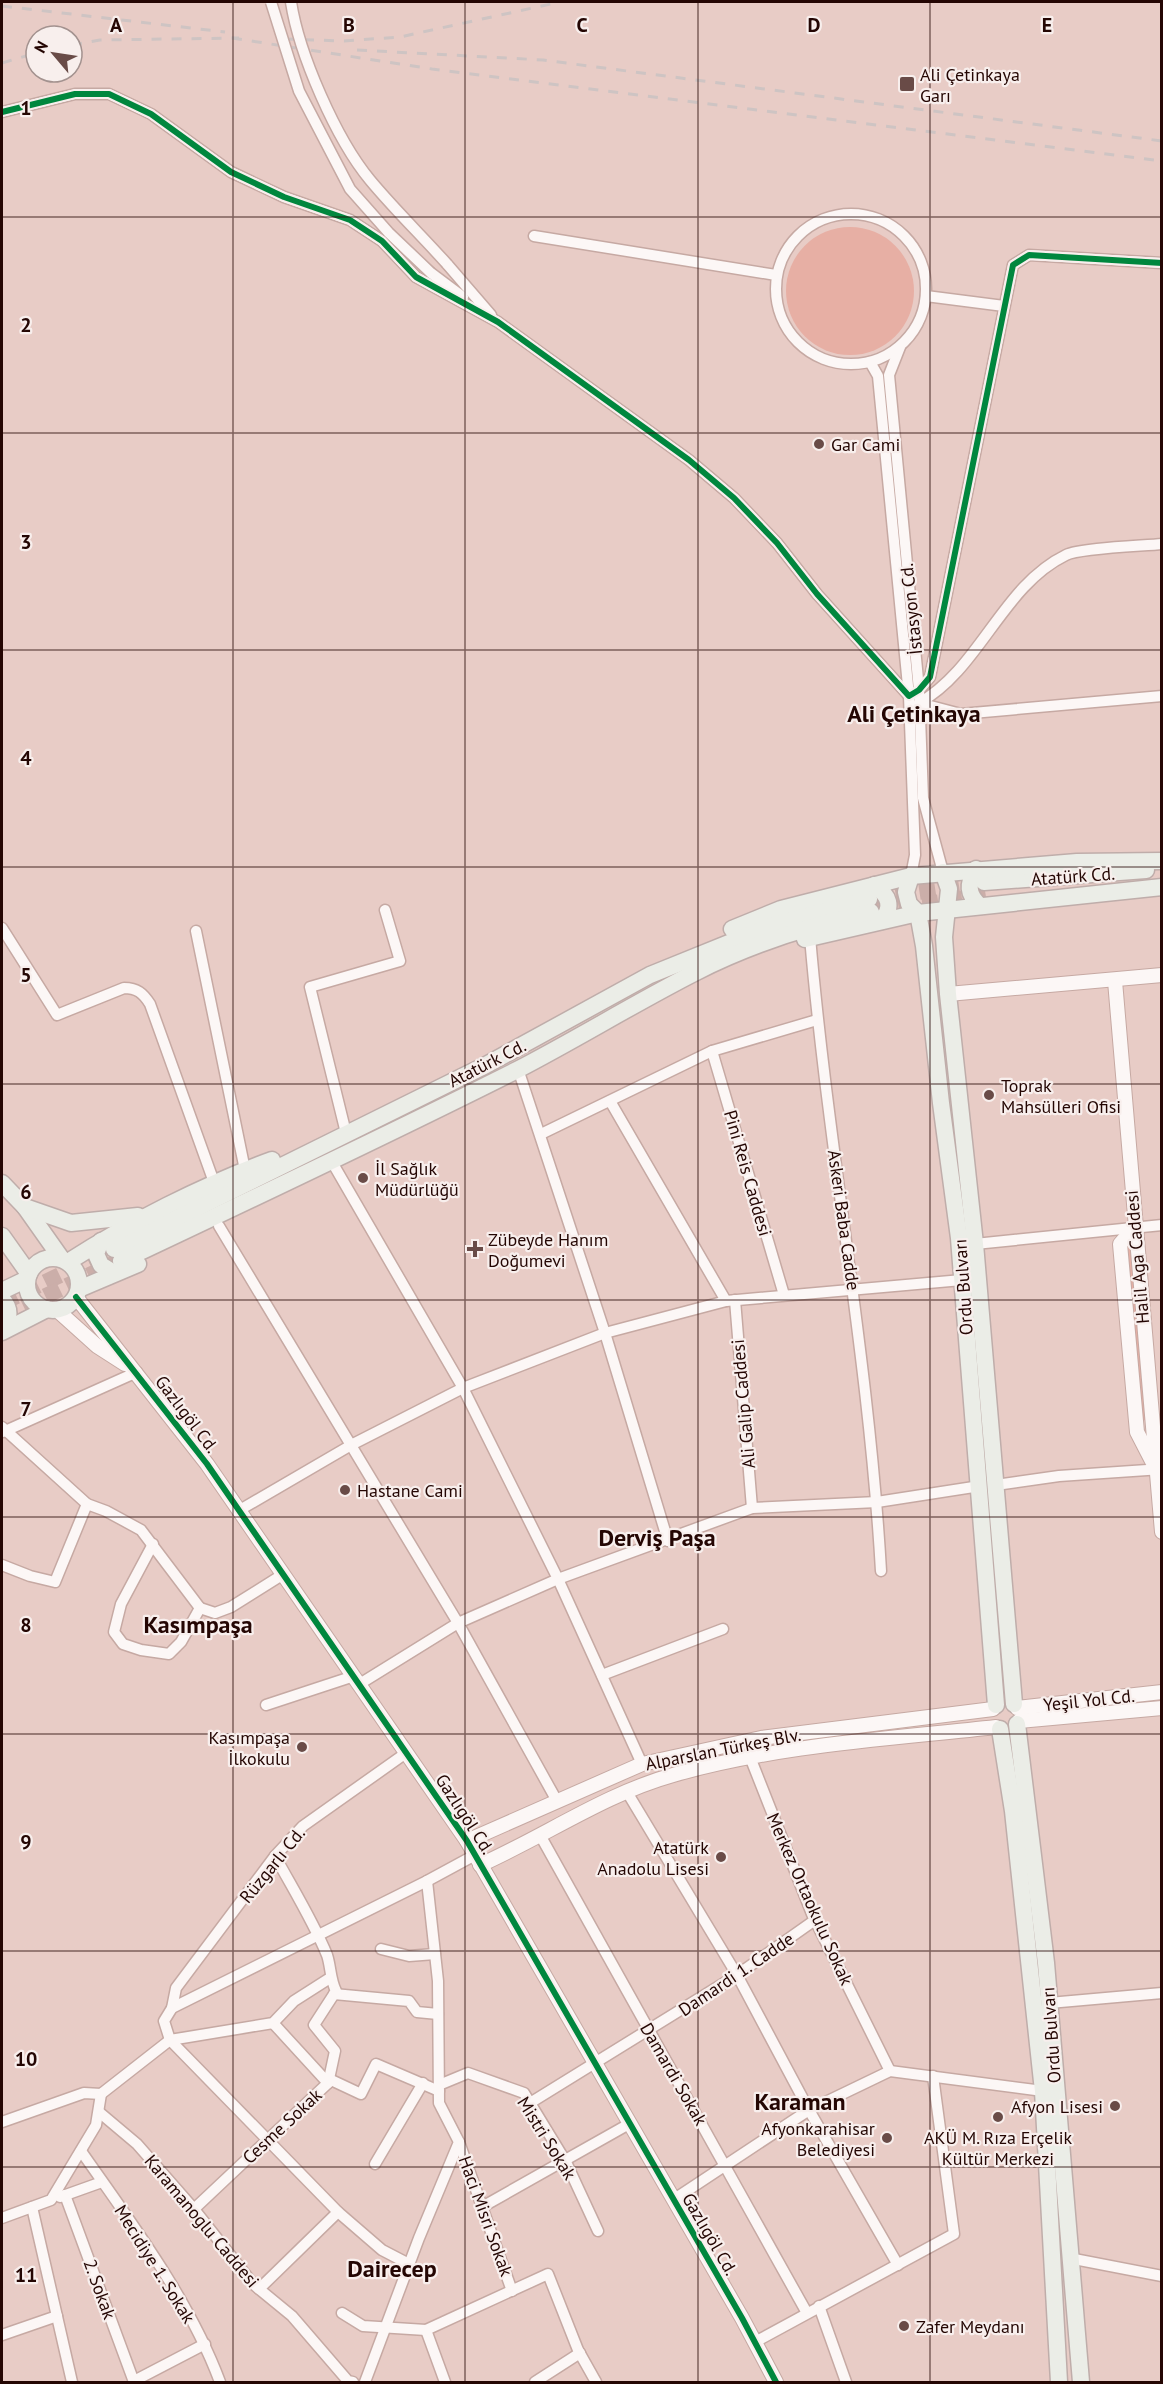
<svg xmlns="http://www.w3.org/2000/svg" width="1163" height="2384" viewBox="0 0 1163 2384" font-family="'PT Sans',sans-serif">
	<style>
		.green { fill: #e7afa4 }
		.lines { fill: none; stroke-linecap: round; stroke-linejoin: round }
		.primary-tunnel { stroke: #cbaea9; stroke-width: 16; stroke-dasharray: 16 8; stroke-linecap: butt }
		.minor-casing { stroke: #c6a9a3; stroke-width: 13 }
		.tertiary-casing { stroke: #c6a9a3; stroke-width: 16 }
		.primary-casing { stroke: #bfadaa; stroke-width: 19 }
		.minor { stroke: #fcf7f6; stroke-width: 10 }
		.tertiary { stroke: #fcf7f6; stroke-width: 14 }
		.primary { stroke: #ebede7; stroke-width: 16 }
		.rail { stroke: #cec4c3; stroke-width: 3; stroke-dasharray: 10 10; stroke-linecap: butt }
		.minor-bridge-casing { stroke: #c6a9a3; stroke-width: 13; stroke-linecap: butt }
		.minor-bridge { stroke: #fcf7f6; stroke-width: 10 }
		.cycleway-casing { stroke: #f8efed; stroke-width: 10 }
		.cycleway { stroke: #00873e; stroke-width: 6 }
		.grid { fill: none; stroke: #240603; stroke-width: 1.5; stroke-opacity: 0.55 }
		.poi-dot { fill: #694b47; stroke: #f8efed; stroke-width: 2 }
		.labels { text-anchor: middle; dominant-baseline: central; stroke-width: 4.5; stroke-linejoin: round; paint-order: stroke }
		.poi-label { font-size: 18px; fill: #240603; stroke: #f8efed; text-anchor: start }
		.street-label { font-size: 18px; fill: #240603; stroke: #f8efed }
		.district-label { font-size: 24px; font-weight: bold; fill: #240603; stroke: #f8efed }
		.grid-label { font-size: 20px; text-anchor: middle; font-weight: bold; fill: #240603; stroke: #f8efed; stroke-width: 4.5; stroke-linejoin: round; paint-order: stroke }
	</style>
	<rect width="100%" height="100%" fill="#e8ccc6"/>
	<g class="green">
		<circle cx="850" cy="291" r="64"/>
		<polygon points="1137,1246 1151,1421 1136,1419 1120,1247"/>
	</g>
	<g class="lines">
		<g class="primary-tunnel">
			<polyline points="872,899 983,882"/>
			<polyline points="875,912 986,895"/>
			<polyline points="2,1303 114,1249"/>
			<polyline points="2,1317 117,1262"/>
		</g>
		<g class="minor-casing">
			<g id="minor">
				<polyline points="2,112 75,94 109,94 151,114 231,172 284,197 350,220 382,241 416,277 498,322 689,460 734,498 777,543 817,594 909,696 919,690 930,677 1013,265 1029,255 1162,263"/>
				<circle cx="851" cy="289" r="75"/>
				<polyline points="534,236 776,275"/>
				<polyline points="447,264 491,315"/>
				<polyline points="431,273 463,297"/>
				<polyline points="926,296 1004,306"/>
				<polyline points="900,347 889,375 919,690 923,798 943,872"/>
				<polyline points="870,362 878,376 909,696 915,855 911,876"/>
				<path d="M919,703C980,669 1002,586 1066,555C1080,548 1142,546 1162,544"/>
				<polyline points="919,703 961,714 1162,696"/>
				<path d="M2,928L57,1015L124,988C137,988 143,993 150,1004L215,1185"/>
				<polyline points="196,931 245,1170"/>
				<path d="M810,937C828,1149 869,1359 881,1571"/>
				<polyline points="712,1051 784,1295"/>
				<polyline points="518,1069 605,1333 668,1541"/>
				<polyline points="610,1101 726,1301"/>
				<polyline points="346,1133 310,987 400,961 385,910"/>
				<polyline points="541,1134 712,1051 817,1020"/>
				<polyline points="332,1162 463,1388 558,1579 642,1764"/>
				<polyline points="219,1226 458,1623 557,1801"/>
				<polyline points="975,1244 1162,1225"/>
				<polyline points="735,1300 752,1508"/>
				<polyline points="2,1427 87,1504 106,1511 141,1530 200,1608"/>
				<polyline points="3,1432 137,1372"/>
				<polyline points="996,1485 1059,1476 1162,1469"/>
				<polyline points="238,1511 353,1444 463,1388 605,1333 726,1301 962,1280"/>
				<polyline points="153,1544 121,1604 114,1632 123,1644 141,1650 169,1654 181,1642 200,1608"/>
				<polyline points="2,1565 30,1576 55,1582 87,1504"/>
				<polyline points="200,1608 215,1613 231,1607 282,1575"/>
				<polyline points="602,1675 723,1629"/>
				<polyline points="358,1685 458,1623 558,1579 752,1508 877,1502 980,1486"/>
				<polyline points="266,1705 351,1677"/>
				<polyline points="750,1757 812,1914 890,2071"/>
				<polyline points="627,1792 737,1975 809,2110 898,2265"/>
				<polyline points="540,1835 807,2313"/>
				<polyline points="381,1949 409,1956 435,1954"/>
				<polyline points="334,1994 409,2001 417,2012 438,2014"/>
				<polyline points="1049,2003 1162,1993"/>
				<polyline points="172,2008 176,1988 275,1856 303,1826 406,1753"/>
				<polyline points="273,2023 328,2083"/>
				<polyline points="329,2079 361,2094 376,2064 439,2091"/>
				<polyline points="439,2085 468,2073 524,2093 566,2162 598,2231"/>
				<polyline points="530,2103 737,1975 815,1920"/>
				<polyline points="99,2112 137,2144 194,2209 253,2284 292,2316 348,2381 353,2382"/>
				<polyline points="2,2122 84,2093 101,2094 170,2040 273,2023 294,2001 330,1978"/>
				<polyline points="459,2142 512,2291"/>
				<path d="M81,2151C132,2224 189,2299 220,2382"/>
				<polyline points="375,2164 423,2083"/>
				<polyline points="65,2195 134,2382"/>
				<polyline points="60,2197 102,2182"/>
				<polyline points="673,2200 809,2110 890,2071 1043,2091"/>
				<polyline points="32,2207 72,2382"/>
				<polyline points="482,2207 629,2124"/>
				<path d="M194,2209L328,2083L329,2079L335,2051L314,2025L336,1991C330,1979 331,1967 327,1955C313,1921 293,1889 275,1856"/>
				<polyline points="2,2218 51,2200 96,2125 101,2094"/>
				<polyline points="1069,2258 1162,2276"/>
				<polyline points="409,2264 382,2250 338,2212 170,2040 164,2021 172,2008 427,1881 475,1855"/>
				<polyline points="259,2289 338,2212"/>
				<polyline points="819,2306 846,2382"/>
				<polyline points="342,2313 363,2326 426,2330 548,2274 578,2350 596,2382"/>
				<polyline points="426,2330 445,2382"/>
				<polyline points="2,2335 57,2316"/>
				<polyline points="755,2342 954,2234 933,2076"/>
				<polyline points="134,2381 205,2344"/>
				<polyline points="365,2382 419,2238 459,2142 439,2103 438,1981 427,1881"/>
				<polyline points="535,2382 580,2353"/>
			</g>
		</g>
		<g class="tertiary-casing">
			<g id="tertiary">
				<polyline points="1115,981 1162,1532"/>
				<polyline points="948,994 1162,975"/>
				<polyline points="1135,1227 1120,1244 1137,1432 1152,1461"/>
				<polyline points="76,1297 207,1464 467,1841 742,2318 776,2382"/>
				<polyline points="57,1310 97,1346 125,1364"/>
				<polyline points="1017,1708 1162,1692"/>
				<polyline points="1019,1721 1162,1708"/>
				<polyline points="467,1841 642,1764 761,1738 993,1709"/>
				<path d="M480,1865C545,1836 605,1794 673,1775C778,1745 888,1739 996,1727"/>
			</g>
		</g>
		<g class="primary-casing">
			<g id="primary">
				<path d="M976,869C967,884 967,894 980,906"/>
				<polyline points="943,872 949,889 944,937 948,994 975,1244 1014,1704"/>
				<polyline points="911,876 906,892 909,904 918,913 924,946 941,1103 959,1238 996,1705"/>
				<polyline points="984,882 1146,870"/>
				<path d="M874,885C889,895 894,907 881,921"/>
				<polyline points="732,929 781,909 911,876 1077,862 1162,861"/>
				<polyline points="805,939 918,913 1162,887"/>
				<polyline points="2,1183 25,1207 61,1258"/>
				<polyline points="25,1207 71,1223 138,1216"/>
				<polyline points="2,1236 29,1274"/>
				<polyline points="101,1241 96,1254 101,1265 114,1273"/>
				<polyline points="114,1249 486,1065 650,975 771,926 869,899"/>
				<circle cx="53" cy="1284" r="26"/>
				<path d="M121,1261C254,1198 386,1136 517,1070C577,1039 635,1003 696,972C751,944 811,925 871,912"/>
				<path d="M68,1262C129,1223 203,1185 272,1160"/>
				<polyline points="79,1289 138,1264"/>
				<polyline points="2,1291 27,1279"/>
				<path d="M2,1299C12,1310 9,1318 2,1331"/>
				<polyline points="2,1332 47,1309"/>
				<polyline points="1017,1724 1046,1963 1081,2382"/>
				<polyline points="1000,1729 1013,1811 1043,2091 1059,2382"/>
			</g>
		</g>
		<use href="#minor" class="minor"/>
		<use href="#tertiary" class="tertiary"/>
		<use href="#primary" class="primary"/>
		<g class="rail">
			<polyline points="2,6 225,32"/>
			<polyline points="232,38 432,69 1162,161"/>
			<polyline points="284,39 344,41 400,37 560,2"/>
			<polyline points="72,45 100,40 239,38"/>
			<polyline points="357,50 543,60 1162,141"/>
			<polyline points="2,63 36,53"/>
		</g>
		<g class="minor-bridge-casing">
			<g id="minor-bridge">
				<polyline points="271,2 299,91 350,189 389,233 431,273"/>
				<path d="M291,2C299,54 336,139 370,180C394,209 422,236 447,264"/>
			</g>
		</g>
		<use href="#minor-bridge" class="minor-bridge"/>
		<g class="cycleway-casing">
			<g id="cycleway">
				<polyline points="2,112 75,94 109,94 151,114 231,172 284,197 350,220 382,241 416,277 498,322 689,460 734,498 777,543 817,594 909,696 919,690 930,677 1013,265 1029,255 1162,263"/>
				<polyline points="76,1297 207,1464 467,1841 742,2318 776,2382"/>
			</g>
		</g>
		<use href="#cycleway" class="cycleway"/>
	</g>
	<path class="grid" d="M233,2V2382M465,2V2382M698,2V2382M930,2V2382M2,217H1162M2,433H1162M2,650H1162M2,867H1162M2,1084H1162M2,1300H1162M2,1517H1162M2,1734H1162M2,1951H1162M2,2167H1162"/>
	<g class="poi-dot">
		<rect x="899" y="76" width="16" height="16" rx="3"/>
		<circle cx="819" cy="444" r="6"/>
		<circle cx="989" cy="1095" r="6"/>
		<circle cx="363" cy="1178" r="6"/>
		<path d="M472 1240h6v6h6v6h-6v6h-6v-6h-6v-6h6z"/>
		<circle cx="345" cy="1490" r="6"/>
		<circle cx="302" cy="1747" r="6"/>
		<circle cx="721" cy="1857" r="6"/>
		<circle cx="1115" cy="2106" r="6"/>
		<circle cx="998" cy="2117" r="6"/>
		<circle cx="887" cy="2138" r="6"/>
		<circle cx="904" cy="2326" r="6"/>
	</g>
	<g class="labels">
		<g class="poi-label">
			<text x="920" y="74">Ali Çetinkaya<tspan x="920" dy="21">Garı</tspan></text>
			<text x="831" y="444">Gar Cami</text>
			<text x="1001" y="1085">Toprak<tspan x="1001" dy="21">Mahsülleri Ofisi</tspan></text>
			<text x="375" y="1168">İl Sağlık<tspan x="375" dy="21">Müdürlüğü</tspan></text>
			<text x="488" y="1239">Zübeyde Hanım<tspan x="488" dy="21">Doğumevi</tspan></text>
			<text x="357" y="1490">Hastane Cami</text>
			<text x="290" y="1737" text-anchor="end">Kasımpaşa<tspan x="290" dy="21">İlkokulu</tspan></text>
			<text x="709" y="1847" text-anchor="end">Atatürk<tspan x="709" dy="21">Anadolu Lisesi</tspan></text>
			<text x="1103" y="2106" text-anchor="end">Afyon Lisesi</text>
			<text x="875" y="2128" text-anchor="end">Afyonkarahisar<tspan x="875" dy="21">Belediyesi</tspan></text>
			<text x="998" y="2137" text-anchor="middle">AKÜ M. Rıza Erçelik<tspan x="998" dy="21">Kültür Merkezi</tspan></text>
			<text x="916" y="2326">Zafer Meydanı</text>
		</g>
		<g class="street-label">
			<text transform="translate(911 609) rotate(-96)">İstasyon Cd.</text>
			<text transform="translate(1073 876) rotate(-4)">Atatürk Cd.</text>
			<text transform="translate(487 1063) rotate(-27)">Atatürk Cd.</text>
			<text transform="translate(748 1173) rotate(74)">Pini Reis Caddesi</text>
			<text transform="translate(844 1220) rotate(82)">Askeri Baba Cadde</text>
			<text transform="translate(1137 1257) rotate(-95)">Halil Aga Caddesi</text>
			<text transform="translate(963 1287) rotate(-94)">Ordu Bulvarı</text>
			<text transform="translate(743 1404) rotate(-95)">Ali Galip Caddesi</text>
			<text transform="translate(187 1414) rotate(53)">Gazlıgöl Cd.</text>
			<text transform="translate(1089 1700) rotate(-6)">Yeşil Yol Cd.</text>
			<text transform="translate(723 1749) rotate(-11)">Alparslan Türkeş Blv.</text>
			<text transform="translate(465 1814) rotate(57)">Gazlıgöl Cd.</text>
			<text transform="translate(272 1865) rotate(-51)">Rüzgarlı Cd.</text>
			<text transform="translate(810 1899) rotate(66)">Merkez Ortaokulu Sokak</text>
			<text transform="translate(736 1974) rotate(-34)">Damardi 1. Cadde</text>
			<text transform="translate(1051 2035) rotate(-94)">Ordu Bulvarı</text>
			<text transform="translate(674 2074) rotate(60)">Damardi Sokak</text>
			<text transform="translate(282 2126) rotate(-43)">Cesme Sokak</text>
			<text transform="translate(547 2138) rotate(58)">Mistri Sokak</text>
			<text transform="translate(486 2216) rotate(70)">Haci Misri Sokak</text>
			<text transform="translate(202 2221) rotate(50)">Karamanoglu Caddesi</text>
			<text transform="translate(710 2234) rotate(60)">Gazlıgöl Cd.</text>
			<text transform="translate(155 2264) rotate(58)">Mecidiye 1. Sokak</text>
			<text transform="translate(100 2289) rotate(70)">2. Sokak</text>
		</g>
		<g class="district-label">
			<text x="914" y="713">Ali Çetinkaya</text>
			<text x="657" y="1537">Derviş Paşa</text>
			<text x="198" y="1624">Kasımpaşa</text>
			<text x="800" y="2101">Karaman</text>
			<text x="392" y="2268">Dairecep</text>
		</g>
	</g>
	<g class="grid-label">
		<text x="116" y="32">A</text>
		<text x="349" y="32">B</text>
		<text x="582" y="32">C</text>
		<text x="814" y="32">D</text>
		<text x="1047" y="32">E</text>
		<text x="26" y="115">1</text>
		<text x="26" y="332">2</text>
		<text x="26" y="549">3</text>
		<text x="26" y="765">4</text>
		<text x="26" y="982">5</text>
		<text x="26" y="1199">6</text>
		<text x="26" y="1416">7</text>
		<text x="26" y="1632">8</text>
		<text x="26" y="1849">9</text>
		<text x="26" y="2066">10</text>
		<text x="26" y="2282">11</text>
	</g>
	<rect width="1163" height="2384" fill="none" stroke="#240603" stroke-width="6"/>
	<g transform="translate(54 54) rotate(299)"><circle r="28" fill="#f8efed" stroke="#a3928f" stroke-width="1.5"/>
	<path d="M0-4.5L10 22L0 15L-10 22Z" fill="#694b47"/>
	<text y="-9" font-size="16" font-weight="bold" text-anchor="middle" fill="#240603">N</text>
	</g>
</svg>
